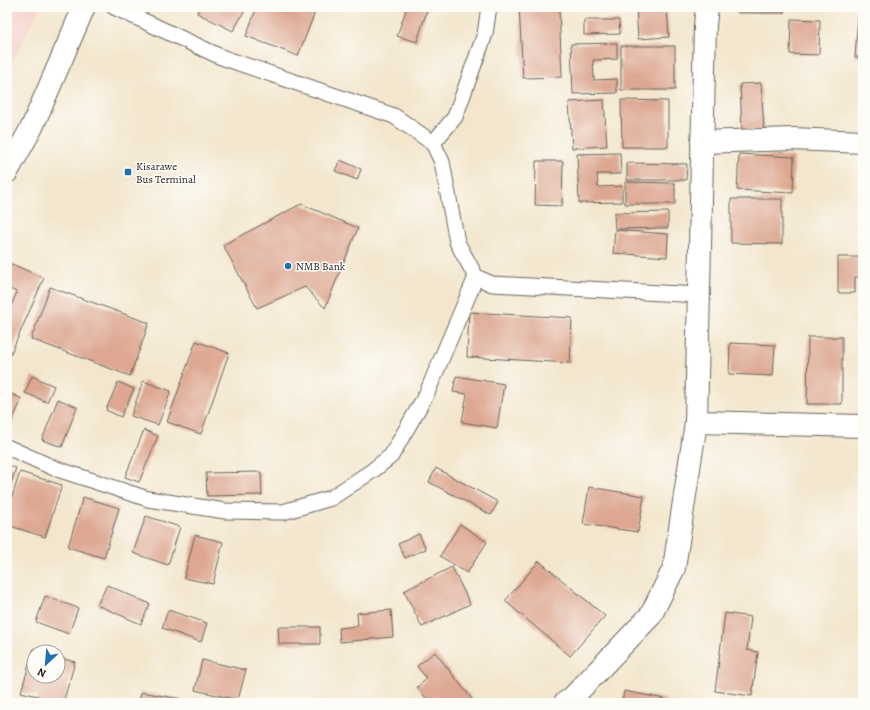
<svg xmlns="http://www.w3.org/2000/svg" width="870" height="710" viewBox="0 0 870 710" font-family="Alegreya,serif">
	<style>
		.built { fill: #f7d0ca }
		.building { fill: #dda792 }
		.lines { fill: none; stroke-linecap: round; stroke-linejoin: round }
		.lane-casing { stroke: #67635a; stroke-width: 17 }
		.street-casing { stroke: #67635a; stroke-width: 24 }
		.lane { stroke: #fff; stroke-width: 15 }
		.street { stroke: #fff; stroke-width: 22 }
		.poi-dot { fill: #1f6fb2; stroke: #fdfcf7; stroke-width: 1.5 }
		.labels { text-anchor: middle; dominant-baseline: central; stroke-width: 3; stroke-linejoin: round; paint-order: stroke }
		.poi-label { font-size: 11px; fill: #1c1c1c; stroke: #fdfcf7; text-anchor: start }
	</style>
	<rect width="100%" height="100%" fill="#fdfcf7"/>
	<filter id="ink" filterUnits="userSpaceOnUse"><feTurbulence type="fractalNoise" baseFrequency=".025" numOctaves="2"/><feDisplacementMap in="SourceGraphic" scale="8" xChannelSelector="R" yChannelSelector="G"/><feConvolveMatrix kernelMatrix="1 2 1 2 8 2 1 2 1" color-interpolation-filters="sRGB"/></filter>
	<filter id="wash" filterUnits="userSpaceOnUse"><feTurbulence type="fractalNoise" baseFrequency=".012" numOctaves="4" result="noise"/><feDisplacementMap in="SourceGraphic" scale="16" xChannelSelector="R" yChannelSelector="G"/><feGaussianBlur stdDeviation="0.9" result="paint"/><feColorMatrix in="noise" values="0 0 0 0 0 0 0 0 0 0 0 0 0 0 0 0 0 1.4 0 .05"/><feComposite in="paint" operator="in"/></filter>
	<g filter="url(#wash)">
		<rect width="100%" height="100%" fill="#f3e6cd"/>
		<polygon class="built" points="7,7 40,7 7,71"/>
		<g id="blocks">
			<g class="building">
				<polygon points="200,7 247,7 233,31 197,13"/>
				<polygon points="257,7 317,7 298,56 246,36"/>
				<polygon points="407,7 428,7 417,42 397,36"/>
				<polygon points="519,7 559,9 562,77 523,78"/>
				<polygon points="636,7 667,7 669,37 638,39"/>
				<polygon points="738,7 783,7 784,13 738,13"/>
				<polygon points="858,16 863,17 863,57 855,57"/>
				<polygon points="791,19 820,20 819,55 790,54"/>
				<polygon points="584,20 619,20 620,34 584,35"/>
				<polygon points="617,43 617,59 593,60 594,80 617,79 617,93 573,94 571,44"/>
				<rect x="621" y="46" width="54" height="44"/>
				<polygon points="761,83 764,130 742,131 740,84"/>
				<polygon points="604,100 607,146 572,148 569,102"/>
				<polygon points="621,100 668,101 668,147 622,147"/>
				<polygon points="620,153 621,174 597,174 598,187 622,186 622,202 579,203 577,154"/>
				<polygon points="739,154 794,157 793,193 737,190"/>
				<polygon points="340,160 361,169 357,180 335,171"/>
				<polygon points="536,161 563,161 562,206 535,205"/>
				<polygon points="627,163 687,164 686,180 627,180"/>
				<polygon points="625,182 675,183 675,204 625,204"/>
				<polygon points="731,199 782,199 782,244 731,243"/>
				<polygon points="301,204 358,228 325,308 305,287 257,308 223,245"/>
				<polygon points="668,212 668,228 615,229 614,213"/>
				<polygon points="615,230 668,234 667,257 613,253"/>
				<polygon points="838,257 863,257 863,277 855,277 855,293 838,293"/>
				<polygon points="7,262 44,278 7,362 7,315 17,292 7,288"/>
				<polygon points="50,287 149,323 130,376 31,339"/>
				<polygon points="469,312 572,318 570,363 467,357"/>
				<polygon points="808,337 842,337 842,404 807,404"/>
				<polygon points="196,341 229,353 201,434 167,422"/>
				<polygon points="730,343 775,345 773,376 729,374"/>
				<polygon points="32,376 54,386 47,402 25,393"/>
				<polygon points="456,376 504,384 497,428 462,422 467,394 453,392"/>
				<polygon points="143,381 171,391 158,425 131,416"/>
				<polygon points="118,382 134,389 121,417 106,410"/>
				<polygon points="7,392 22,399 11,423 7,421"/>
				<polygon points="58,399 77,407 62,447 42,440"/>
				<polygon points="144,430 158,436 139,482 125,477"/>
				<polygon points="7,465 16,468 9,489 7,488"/>
				<polygon points="436,468 498,502 491,515 429,482"/>
				<polygon points="20,472 62,485 45,537 7,525 7,512"/>
				<polygon points="261,472 262,495 207,496 206,473"/>
				<polygon points="589,487 644,496 638,532 583,524"/>
				<polygon points="83,497 119,508 104,558 68,547"/>
				<polygon points="146,516 180,527 168,565 133,553"/>
				<polygon points="460,524 487,542 467,573 440,556"/>
				<polygon points="419,534 426,549 405,558 398,544"/>
				<polygon points="195,535 223,542 213,584 184,578"/>
				<polygon points="539,561 605,616 570,656 505,601"/>
				<polygon points="452,567 470,604 422,627 404,591"/>
				<polygon points="107,585 150,604 141,624 97,605"/>
				<polygon points="45,596 78,608 69,634 36,622"/>
				<polygon points="168,610 207,623 201,642 162,628"/>
				<polygon points="391,610 393,637 340,642 339,628 358,626 357,613"/>
				<polygon points="725,613 751,617 747,650 758,652 752,696 715,691"/>
				<polygon points="278,627 320,627 320,644 279,644"/>
				<polygon points="34,648 34,676 58,676 58,657 75,662 63,703 36,703 38,696 21,692"/>
				<polygon points="435,652 475,703 430,703 417,687 427,679 417,666"/>
				<polygon points="202,660 246,670 238,700 195,690"/>
				<polygon points="624,691 665,699 664,703 622,703"/>
				<polygon points="141,692 181,699 181,703 139,703"/>
				<polygon points="194,698 215,702 215,703 193,703"/>
				<polygon points="316,701 332,702 332,703 316,703"/>
			</g>
		</g>
	</g>
	<g filter="url(#ink)">
		<use href="#blocks" fill-opacity="0" stroke="#67635a" stroke-width="1"/>
		<g class="lines">
			<g class="lane-casing">
				<g id="lane">
					<polyline points="114,7 221,57 394,116 433,143 442,162 457,242 476,277 492,284 699,295"/>
					<polyline points="433,143 455,117 485,34 489,7"/>
					<polyline points="7,447 54,468 148,499 225,511 283,512 331,498 372,471 391,456 426,395 476,277"/>
				</g>
			</g>
			<g class="street-casing">
				<g id="street">
					<polyline points="702,142 792,139 863,142"/>
					<polyline points="7,172 32,127 84,7"/>
					<polyline points="696,422 863,426"/>
					<polyline points="565,703 571,699 651,615 674,568 696,422 705,25 707,7"/>
				</g>
			</g>
			<use href="#lane" class="lane"/>
			<use href="#street" class="street"/>
		</g>
	</g>
	<g class="poi-dot">
		<rect x="124" y="168" width="8" height="8" rx="2"/>
		<circle cx="288" cy="266" r="4"/>
	</g>
	<g class="labels">
		<g class="poi-label">
			<text x="136" y="166">Kisarawe<tspan x="136" dy="13">Bus Terminal</tspan></text>
			<text x="296" y="266">NMB Bank</text>
		</g>
	</g>
	<rect width="870" height="710" fill="none" stroke="#fdfcf7" stroke-width="24"/>
	<g transform="translate(46 664) rotate(206)"><circle r="19" fill="#fdfcf7" stroke="#a3a29f"/>
	<path d="M0-3L7 15L0 10L-7 15Z" fill="#1f6fb2"/>
	<text y="-6" font-size="11" font-weight="bold" text-anchor="middle" fill="#1c1c1c">N</text>
	</g>
</svg>
